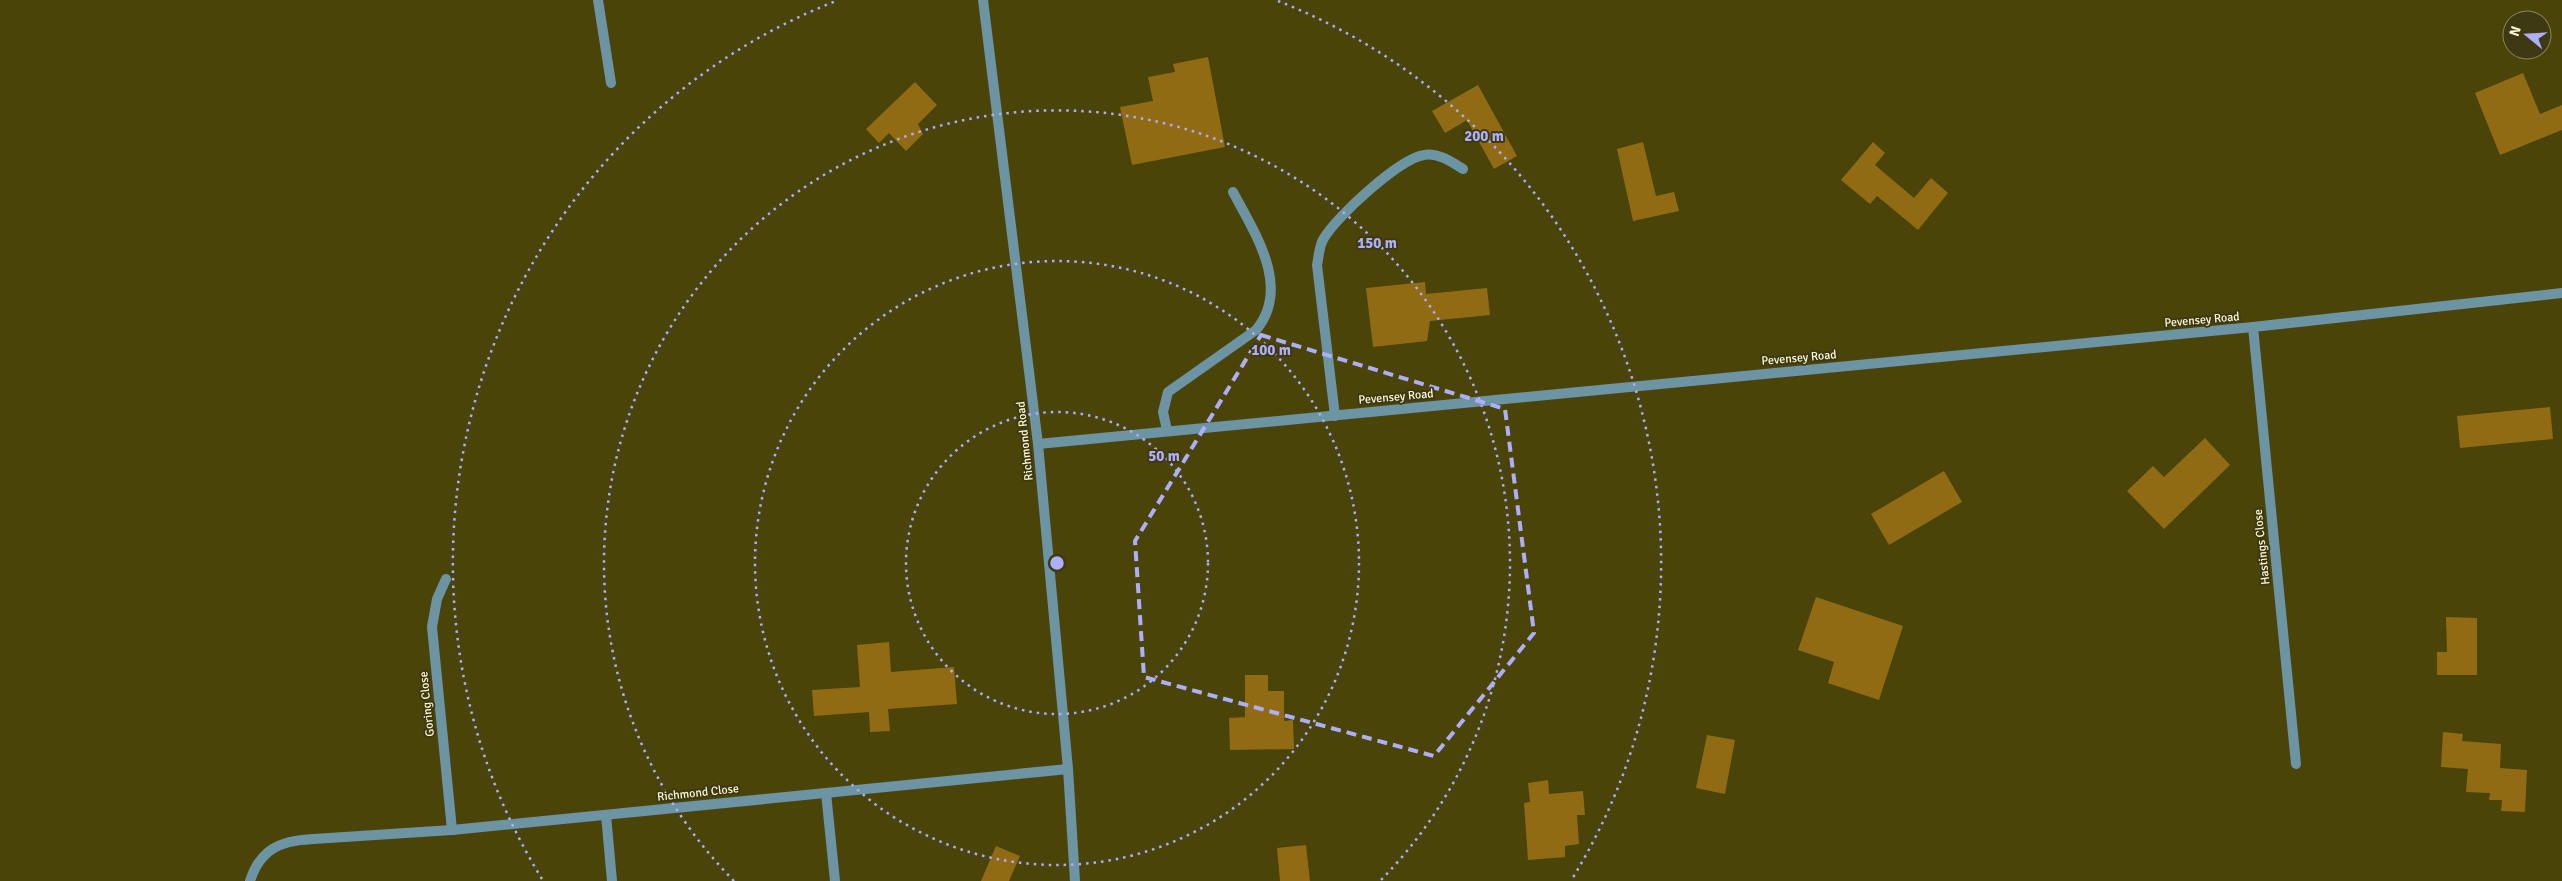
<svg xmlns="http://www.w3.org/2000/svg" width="2562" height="881" viewBox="0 0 2562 881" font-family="Signika,sans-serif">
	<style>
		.building { fill: #916b14 }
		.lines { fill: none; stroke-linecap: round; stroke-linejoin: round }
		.lane { stroke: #6d94a2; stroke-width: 10 }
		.street { stroke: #6d94a2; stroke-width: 10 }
		.marked { fill: none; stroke: #adaffb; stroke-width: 4; stroke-dasharray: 10 6; stroke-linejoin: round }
		.ring { fill: none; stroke: #adaffb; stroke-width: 2.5; stroke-dasharray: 2.5 5 }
		.labels { text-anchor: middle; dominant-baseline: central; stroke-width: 4; stroke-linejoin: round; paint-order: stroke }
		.street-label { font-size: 12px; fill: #faf7d3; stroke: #3e3913 }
		.centre { fill: #adaffb; stroke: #3e3913; stroke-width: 2.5 }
		.ring-label { font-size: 15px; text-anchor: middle; font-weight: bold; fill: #adaffb; stroke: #3e3913; stroke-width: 4; stroke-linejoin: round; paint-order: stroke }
	</style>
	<rect width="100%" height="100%" fill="#4a4409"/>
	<g class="building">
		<polygon points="1208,57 1225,147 1132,165 1120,107 1153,101 1148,77 1175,72 1173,64"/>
		<polygon points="2523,73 2540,114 2562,105 2562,130 2500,155 2475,93"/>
		<polygon points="915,82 937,105 918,124 923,134 906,151 889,133 879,143 866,129"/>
		<polygon points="1478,85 1517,156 1494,169 1467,120 1445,133 1432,111"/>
		<polygon points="1643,142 1656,196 1674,192 1679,211 1633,221 1617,149"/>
		<polygon points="1873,142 1885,153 1875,165 1914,198 1931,178 1948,193 1918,230 1877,196 1870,204 1841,180"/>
		<polygon points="1425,282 1426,294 1487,288 1490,315 1430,321 1427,341 1373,347 1366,288"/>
		<polygon points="2550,407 2553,439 2460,448 2457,416"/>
		<polygon points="2205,438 2230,465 2164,529 2127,491 2153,466 2164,477"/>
		<polygon points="1944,471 1962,502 1889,545 1871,514"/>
		<polygon points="1816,597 1903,626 1879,700 1828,683 1834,662 1798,650"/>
		<polygon points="2446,617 2477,618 2477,675 2437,675 2437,652 2447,652"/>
		<polygon points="889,642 891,672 954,667 957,704 888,709 890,731 870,732 869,712 814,716 812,690 860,687 857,645"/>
		<polygon points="1245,675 1268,675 1268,691 1284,691 1284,721 1293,720 1294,749 1230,750 1229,718 1245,717"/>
		<polygon points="2443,732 2463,734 2462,741 2501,744 2500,768 2527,770 2525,812 2501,811 2502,800 2489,800 2490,793 2466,792 2468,769 2441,767"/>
		<polygon points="1707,735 1735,740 1725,794 1696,788"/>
		<polygon points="1548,780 1549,794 1583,791 1585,815 1577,815 1579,844 1565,846 1565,857 1528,860 1524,803 1530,802 1528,783"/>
		<polygon points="1306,845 1310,881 1280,881 1277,848"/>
		<polygon points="996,846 1020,856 1009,881 981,881"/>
	</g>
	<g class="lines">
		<g class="lane">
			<path d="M1335,416L1317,265C1319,256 1319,245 1324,238C1337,216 1399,159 1424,155C1437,152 1452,162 1463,169"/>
			<path d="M1167,430L1163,412L1168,392L1256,330C1292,287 1254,232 1233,192"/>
			<polyline points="826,793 835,881"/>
			<polyline points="606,815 612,881"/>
			<path d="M250,881C263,840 292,840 329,838"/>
		</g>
		<g class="street">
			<polyline points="598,0 611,83"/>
			<polyline points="983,0 1038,444 1068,769 1075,881"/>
			<polyline points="2253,327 2296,764"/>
			<polyline points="1038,444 2253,327 2562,293"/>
			<polyline points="446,579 437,599 432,627 452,830"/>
			<polyline points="329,838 452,830 1068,769"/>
		</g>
	</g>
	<path class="marked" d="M1261,335L1505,409L1534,633L1434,756L1144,677L1135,541Z"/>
	<g class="ring">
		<circle cx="1057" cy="563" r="151"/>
		<circle cx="1057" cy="563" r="302"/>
		<path d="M734 881A453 453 0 1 1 1380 881"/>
		<path d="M542 879A604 604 0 0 1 836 1M1278 1A604 604 0 0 1 1572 879"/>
	</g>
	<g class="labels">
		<g class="street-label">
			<text transform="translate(2202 320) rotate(-5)">Pevensey Road</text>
			<text transform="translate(1799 358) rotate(-5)">Pevensey Road</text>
			<text transform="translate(1396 397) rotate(-5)">Pevensey Road</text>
			<text transform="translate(1025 441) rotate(-96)">Richmond Road</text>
			<text transform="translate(2262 547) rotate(-96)">Hastings Close</text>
			<text transform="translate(427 704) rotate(-96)">Goring Close</text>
			<text transform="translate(698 793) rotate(-6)">Richmond Close</text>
		</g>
	</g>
	<circle cx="1057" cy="563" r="8" class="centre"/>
	<g class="ring-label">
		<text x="1484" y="141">200 m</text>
		<text x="1377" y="248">150 m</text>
		<text x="1271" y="355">100 m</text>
		<text x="1164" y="461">50 m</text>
	</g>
	<g transform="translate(2527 35) rotate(288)"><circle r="24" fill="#3e3913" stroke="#898560"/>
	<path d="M0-4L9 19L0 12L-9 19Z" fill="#adaffb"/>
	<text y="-8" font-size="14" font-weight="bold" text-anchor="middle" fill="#faf7d3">N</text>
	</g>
</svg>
